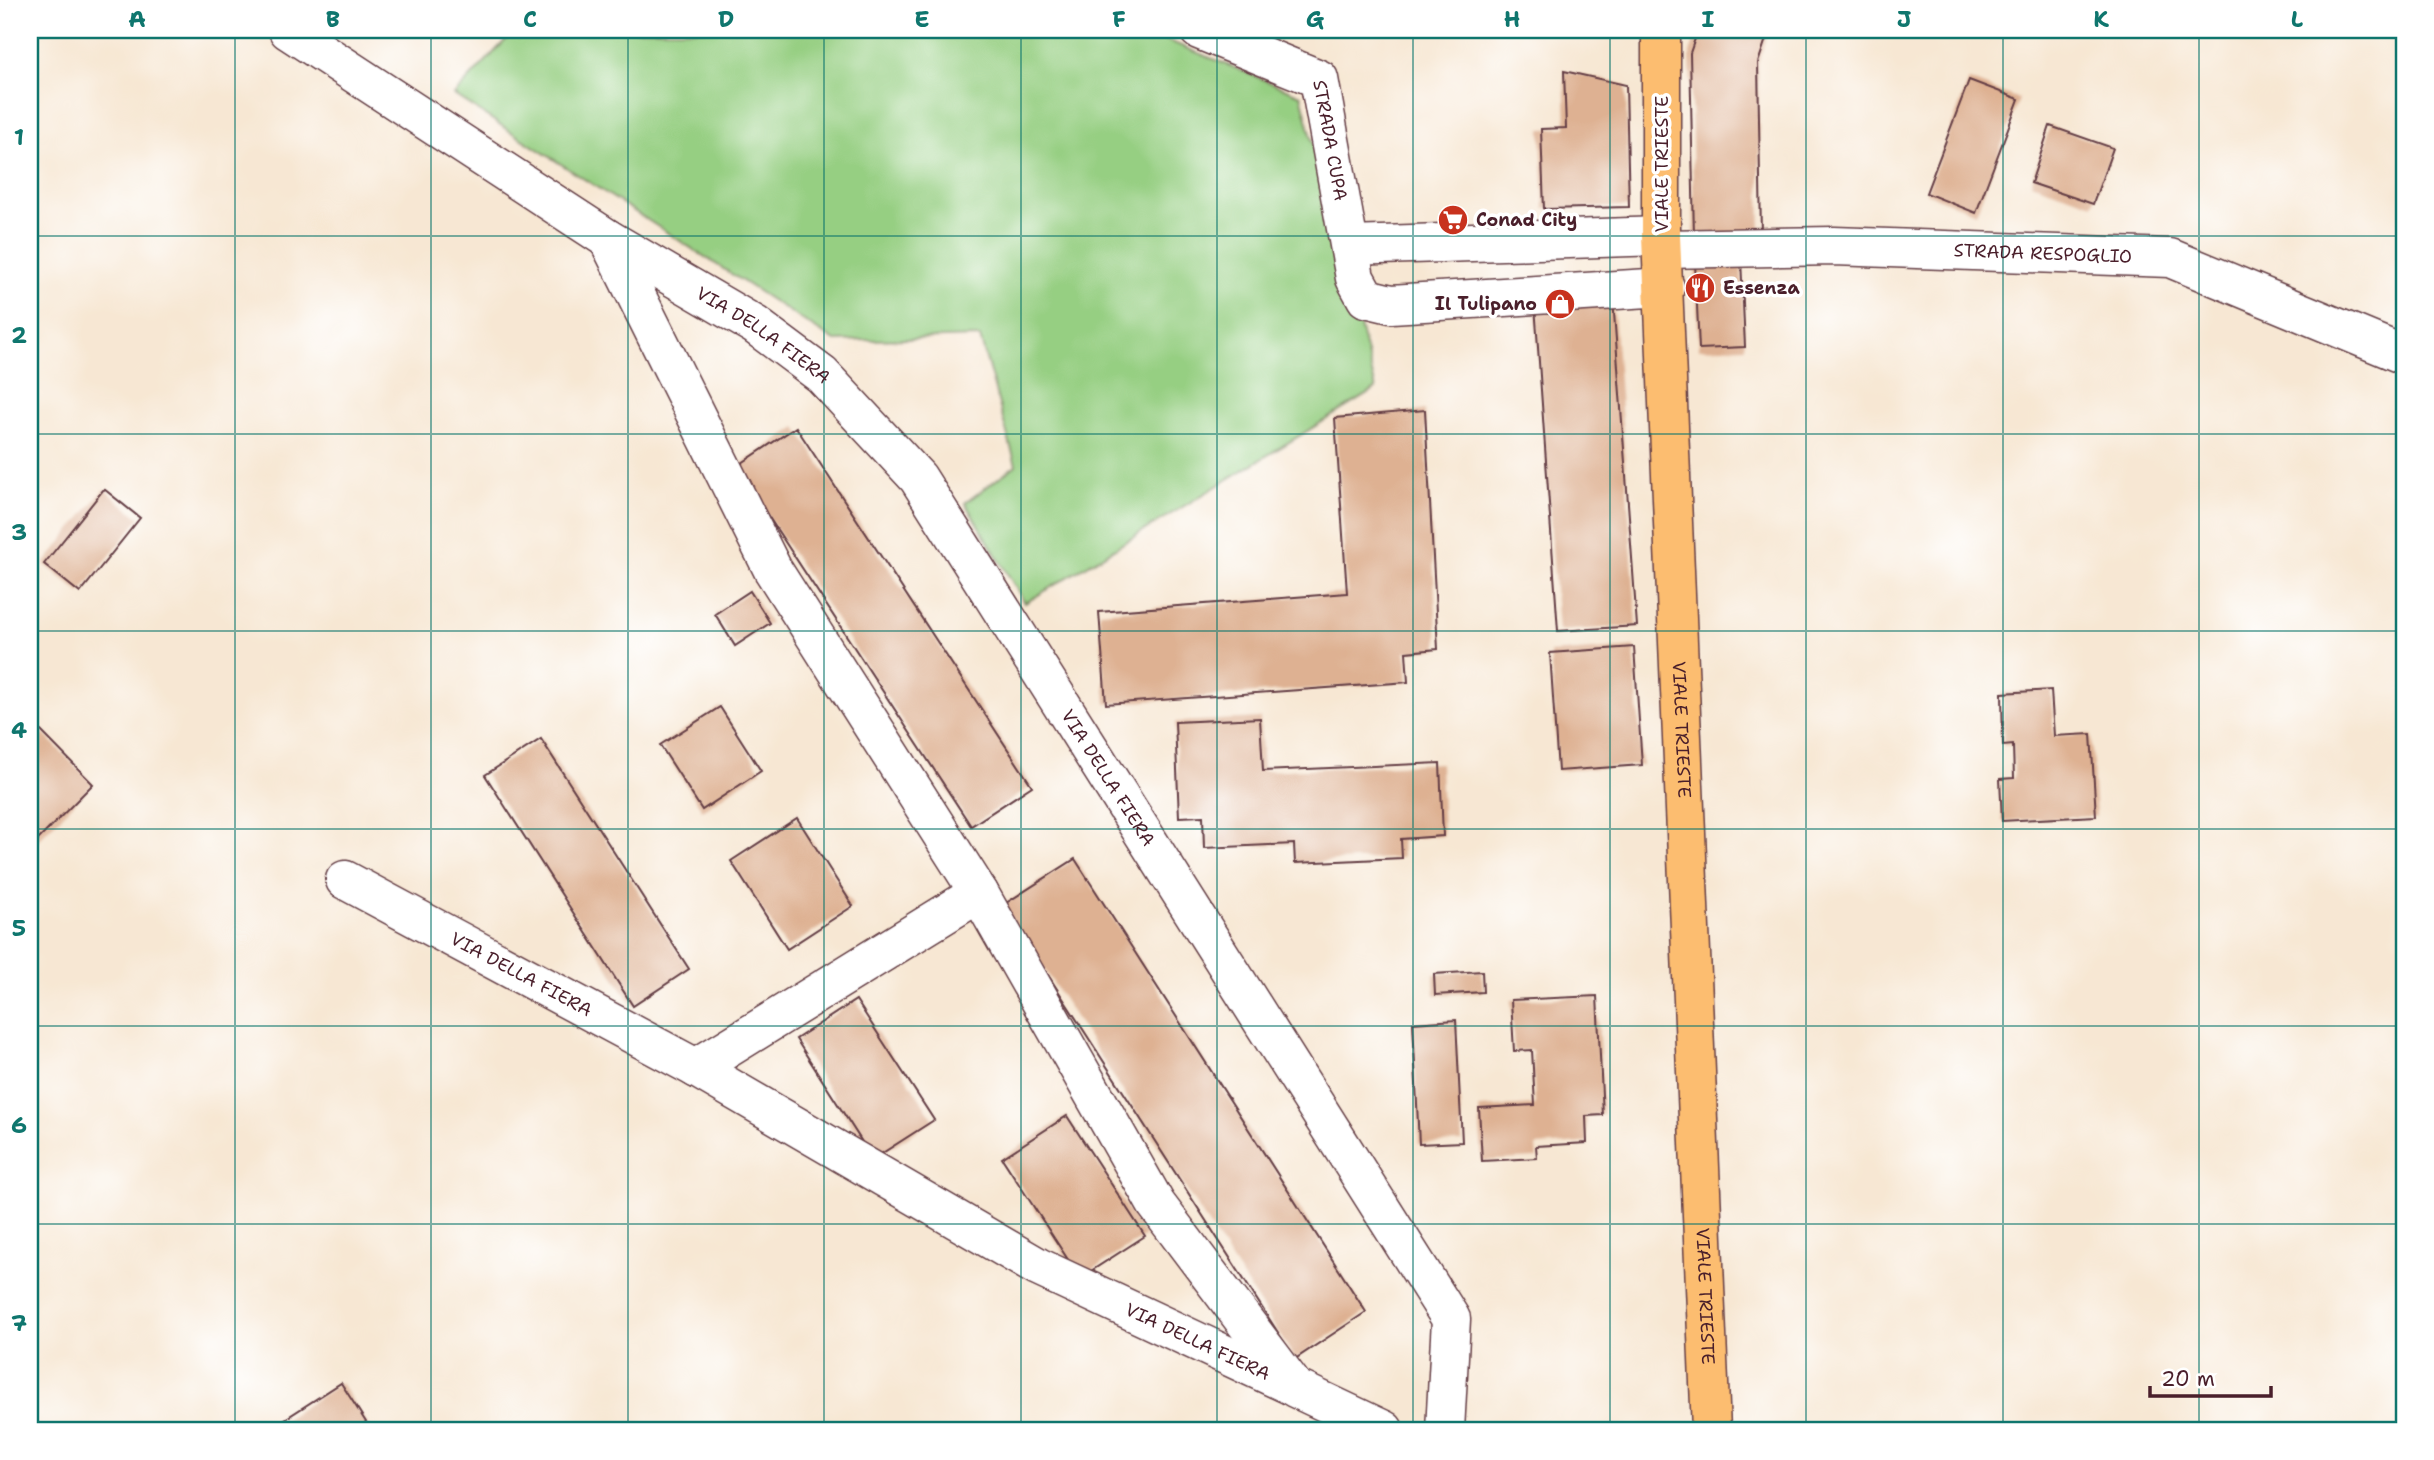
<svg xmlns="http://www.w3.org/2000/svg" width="2434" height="1460" viewBox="0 0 2434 1460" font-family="'Shantell Sans',sans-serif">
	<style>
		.green { fill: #96cf82; stroke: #707756; stroke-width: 2 }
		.building { fill: #deb192 }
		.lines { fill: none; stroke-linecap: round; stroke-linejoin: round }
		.minor-casing { stroke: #643d44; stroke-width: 41 }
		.major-casing { stroke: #643d44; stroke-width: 41 }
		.minor { stroke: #fff; stroke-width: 38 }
		.major { stroke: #fcbd6f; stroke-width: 38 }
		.grid { fill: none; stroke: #0f766e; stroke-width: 2; stroke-opacity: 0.55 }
		.labels { text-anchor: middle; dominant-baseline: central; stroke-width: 7; stroke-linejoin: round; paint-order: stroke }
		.street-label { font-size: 18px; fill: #4a1f2b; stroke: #fff }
		.poi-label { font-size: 18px; font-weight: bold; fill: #4a1f2b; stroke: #fff; text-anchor: start }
		.neatline { fill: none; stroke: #0f766e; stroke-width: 2.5 }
		.grid-label { font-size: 23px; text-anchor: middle; font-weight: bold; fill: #0f766e }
	</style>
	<rect width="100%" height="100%" fill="#fff"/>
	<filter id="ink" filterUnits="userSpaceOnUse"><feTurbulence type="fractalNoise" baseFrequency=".0143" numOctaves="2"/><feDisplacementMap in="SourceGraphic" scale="14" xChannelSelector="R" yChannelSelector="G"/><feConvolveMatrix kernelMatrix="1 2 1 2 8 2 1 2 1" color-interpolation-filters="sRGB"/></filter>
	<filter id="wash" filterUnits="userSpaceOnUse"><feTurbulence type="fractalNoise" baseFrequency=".00686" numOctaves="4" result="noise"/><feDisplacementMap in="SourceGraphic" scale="28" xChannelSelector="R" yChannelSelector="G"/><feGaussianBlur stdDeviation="1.57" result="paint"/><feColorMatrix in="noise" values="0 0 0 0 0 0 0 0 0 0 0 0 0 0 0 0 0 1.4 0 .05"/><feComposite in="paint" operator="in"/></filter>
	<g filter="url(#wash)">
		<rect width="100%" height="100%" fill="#f7e7d3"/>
		<polygon class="green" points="515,30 1142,30 1301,95 1376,389 1025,603 965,503 1016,465 980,337 835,341 454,95"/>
		<g id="blocks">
			<g class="building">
				<polygon points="1698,30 1769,30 1758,63 1761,235 1694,236 1690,53"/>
				<polygon points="1564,71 1626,85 1629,207 1544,209 1541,129 1566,128"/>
				<polygon points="1969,80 2019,99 1976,213 1926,193"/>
				<polygon points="2050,126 2113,148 2093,204 2031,183"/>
				<polygon points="1741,259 1745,347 1699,349 1695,262"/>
				<polygon points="1613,299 1637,626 1558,631 1535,305"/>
				<polygon points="1425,410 1438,649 1406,652 1408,682 1106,704 1099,612 1347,593 1335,418"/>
				<polygon points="796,427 1032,786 971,826 736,467"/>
				<polygon points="104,489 140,518 80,593 44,564"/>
				<polygon points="750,591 770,623 735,646 715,614"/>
				<polygon points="1634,647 1642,765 1558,771 1550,653"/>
				<polygon points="2051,690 2054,736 2091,734 2096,816 2002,821 2000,779 2014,778 2013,745 2003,746 2002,693"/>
				<polygon points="720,707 761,771 702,810 660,745"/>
				<polygon points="1260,718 1263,771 1440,763 1443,836 1401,839 1402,858 1295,863 1294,844 1204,848 1203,816 1179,817 1175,722"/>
				<polygon points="38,728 93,784 30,848 30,737"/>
				<polygon points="541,739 689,969 633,1006 485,775"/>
				<polygon points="797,818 853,906 787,949 731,861"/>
				<polygon points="1075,859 1366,1312 1295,1359 1003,905"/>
				<polygon points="1482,971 1483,992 1435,995 1434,974"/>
				<polygon points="1597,996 1603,1115 1586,1116 1587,1143 1536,1146 1537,1158 1482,1161 1479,1108 1535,1105 1532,1050 1514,1051 1511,1000"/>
				<polygon points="856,1000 934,1120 873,1159 796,1039"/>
				<polygon points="1456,1020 1462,1142 1419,1144 1413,1023"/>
				<polygon points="1067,1116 1145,1236 1080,1278 1002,1158"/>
				<polygon points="341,1383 371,1430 268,1430"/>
			</g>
		</g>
	</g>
	<g filter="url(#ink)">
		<use href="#blocks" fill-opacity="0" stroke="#643d44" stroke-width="2"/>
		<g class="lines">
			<g class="minor-casing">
				<g id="minor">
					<path id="s1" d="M288,30L608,239L755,325L822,375L918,478L1451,1319L1445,1430"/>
					<path id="s2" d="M1199,30L1319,79L1355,278L1366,298L1391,304L1665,287"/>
					<polyline points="608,239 773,570 979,893 1156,1204 1295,1388 1384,1430"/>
					<polyline points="1350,246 1661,236"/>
					<path id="s3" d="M1663,249L1834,246L2170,258L2404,355"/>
					<path id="s4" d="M345,880L696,1068L1038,1267L1290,1385"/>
					<polyline points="696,1068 979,893"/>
				</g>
			</g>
			<g class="major-casing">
				<g id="major">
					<path id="s5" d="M1661,30V236L1711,1430"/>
				</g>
			</g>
			<use href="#minor" class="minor"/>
			<use href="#major" class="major"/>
		</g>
	</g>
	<path class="grid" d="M235,30V1430M431,30V1430M628,30V1430M824,30V1430M1021,30V1430M1217,30V1430M1413,30V1430M1610,30V1430M1806,30V1430M2003,30V1430M2199,30V1430M30,236H2404M30,434H2404M30,631H2404M30,829H2404M30,1026H2404M30,1224H2404"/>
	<defs>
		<g id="supermarket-disc" transform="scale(1.575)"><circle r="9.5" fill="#c8321e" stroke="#fff"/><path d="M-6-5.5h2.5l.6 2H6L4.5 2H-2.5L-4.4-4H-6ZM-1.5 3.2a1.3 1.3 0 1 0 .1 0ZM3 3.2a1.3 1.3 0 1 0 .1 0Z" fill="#fff"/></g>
		<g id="restaurant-disc" transform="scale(1.575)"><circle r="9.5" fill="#c8321e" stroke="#fff"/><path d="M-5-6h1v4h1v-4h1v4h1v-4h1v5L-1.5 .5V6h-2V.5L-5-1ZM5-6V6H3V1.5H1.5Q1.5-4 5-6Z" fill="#fff"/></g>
		<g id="shop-disc" transform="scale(1.575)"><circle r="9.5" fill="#c8321e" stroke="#fff"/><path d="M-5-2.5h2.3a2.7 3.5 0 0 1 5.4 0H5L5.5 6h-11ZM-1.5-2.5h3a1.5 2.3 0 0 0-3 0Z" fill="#fff"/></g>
	</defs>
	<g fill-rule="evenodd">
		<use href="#supermarket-disc" x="1453" y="220"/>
		<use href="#restaurant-disc" x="1700" y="288"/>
		<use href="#shop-disc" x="1560" y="304"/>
	</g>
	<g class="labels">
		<g class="street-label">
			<text stroke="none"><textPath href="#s2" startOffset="192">STRADA CUPA</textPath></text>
			<text transform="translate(1662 164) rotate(-90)">VIALE TRIESTE</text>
			<text stroke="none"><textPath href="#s3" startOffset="380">STRADA RESPOGLIO</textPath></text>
			<text stroke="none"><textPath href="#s1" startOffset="565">VIA DELLA FIERA</textPath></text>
			<text stroke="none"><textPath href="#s5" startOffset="700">VIALE TRIESTE</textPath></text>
			<text stroke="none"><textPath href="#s1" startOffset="1132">VIA DELLA FIERA</textPath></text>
			<text stroke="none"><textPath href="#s4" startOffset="200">VIA DELLA FIERA</textPath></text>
			<text stroke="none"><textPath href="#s5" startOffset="1267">VIALE TRIESTE</textPath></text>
			<text stroke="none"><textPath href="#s4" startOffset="970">VIA DELLA FIERA</textPath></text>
		</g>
		<g class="poi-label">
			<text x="1476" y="220">Conad City</text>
			<text x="1723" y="288">Essenza</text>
			<text x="1537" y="304" text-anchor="end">Il Tulipano</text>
		</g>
	</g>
	<rect width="2434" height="1460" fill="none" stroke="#fff" stroke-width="77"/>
	<path d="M2150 1386v10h121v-10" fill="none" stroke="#4a1f2b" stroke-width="3.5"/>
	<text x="2161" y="1386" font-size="21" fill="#4a1f2b" stroke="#ffffff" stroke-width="5" paint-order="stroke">20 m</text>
	<rect x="38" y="38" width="2358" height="1384" class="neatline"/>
	<g class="grid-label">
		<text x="137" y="27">A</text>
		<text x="333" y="27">B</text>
		<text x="530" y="27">C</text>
		<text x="726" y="27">D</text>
		<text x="922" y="27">E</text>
		<text x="1119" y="27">F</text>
		<text x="1315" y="27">G</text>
		<text x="1512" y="27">H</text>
		<text x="1708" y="27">I</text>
		<text x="1904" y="27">J</text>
		<text x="2101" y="27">K</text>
		<text x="2297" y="27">L</text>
		<text x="19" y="145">1</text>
		<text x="19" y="343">2</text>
		<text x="19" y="540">3</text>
		<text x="19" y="738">4</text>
		<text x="19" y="936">5</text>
		<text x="19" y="1133">6</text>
		<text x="19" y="1331">7</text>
	</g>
</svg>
